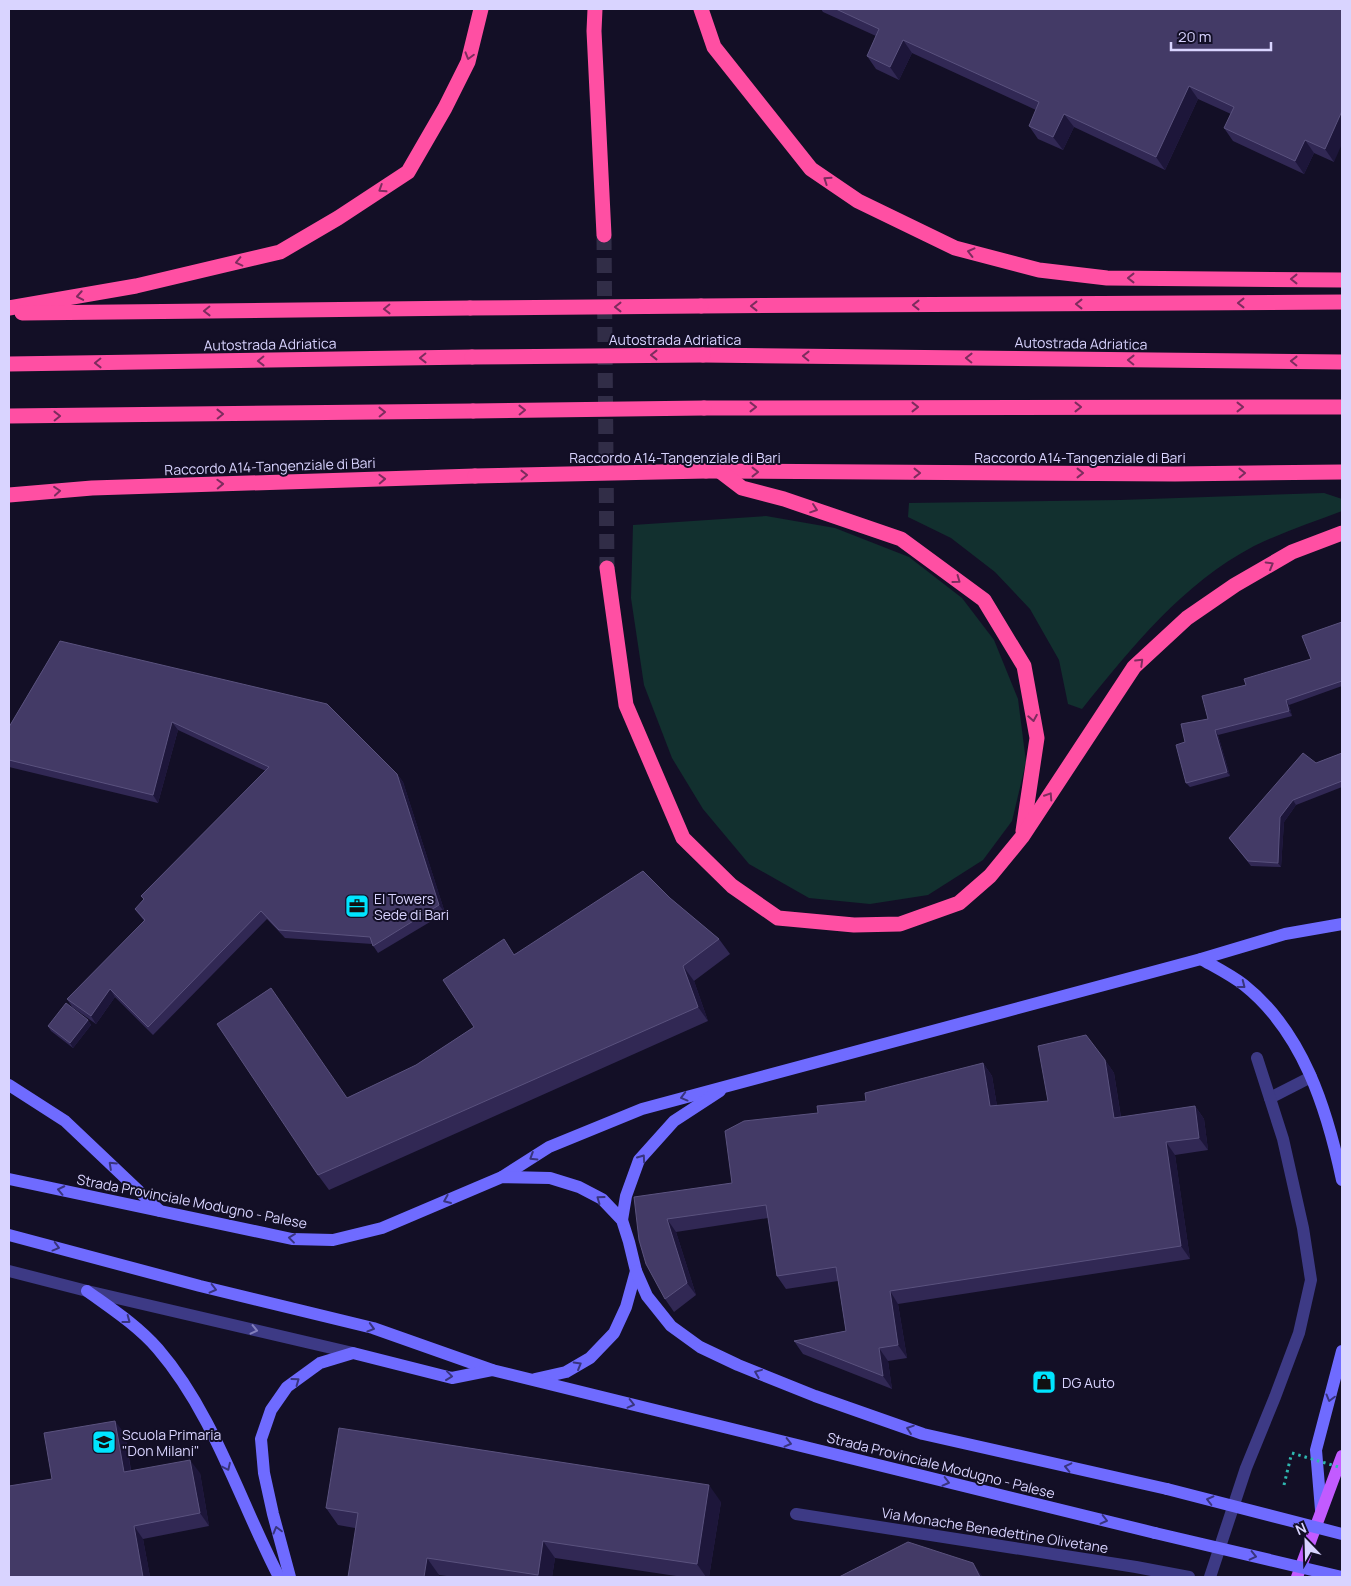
<svg xmlns="http://www.w3.org/2000/svg" width="1351" height="1586" viewBox="0 0 1351 1586" font-family="Manrope,sans-serif">
	<style>
		.green { fill: #12302f }
		.lines { fill: none; stroke-linecap: round; stroke-linejoin: round }
		.highway-tunnel { stroke: #312d47; stroke-width: 15; stroke-dasharray: 15 8; stroke-linecap: butt }
		.path { stroke: #2fb8b0; stroke-width: 3; stroke-dasharray: 2.5 4; stroke-linecap: butt }
		.street { stroke: #3d3a85; stroke-width: 12 }
		.secondary { stroke: #6f6bff; stroke-width: 12 }
		.primary { stroke: #c25bff; stroke-width: 12 }
		.highway { stroke: #ff4fa3; stroke-width: 15 }
		.path-bridge { stroke: #2fb8b0; stroke-width: 3; stroke-dasharray: 2.5 4; stroke-linecap: butt }
		.secondary-bridge { stroke: #6f6bff; stroke-width: 12 }
		.highway-bridge { stroke: #ff4fa3; stroke-width: 15 }
		.wall { fill: #312854 }
		.shaded-wall { fill: #1d163a }
		.building { fill: #433a66; stroke: #5a527e }
		.oneway { stroke: #7d2c5e }
		.oneway2 { stroke: #38347d }
		.oneway3 { stroke: #837fbc }
		.labels { text-anchor: middle; dominant-baseline: central; stroke-width: 4; stroke-linejoin: round; paint-order: stroke }
		.street-label { font-size: 14px; fill: #d9d4ff; stroke: #130f26 }
		.poi-label { font-size: 14px; fill: #d9d4ff; stroke: #130f26; text-anchor: start }
	</style>
	<rect width="100%" height="100%" fill="#130f26"/>
	<g class="green">
		<path d="M1324,493L1342,499V511C1313,522 1283,532 1254,546C1182,584 1132,647 1082,709L1068,704L1059,660L1030,609L995,572L951,538L908,517L909,503L1120,500Z"/>
		<polygon points="766,516 835,528 909,557 962,598 994,640 1018,699 1026,762 1012,821 983,860 928,895 870,904 809,898 749,864 703,809 672,758 644,685 631,598 633,525"/>
	</g>
	<g class="lines">
		<polyline class="highway-tunnel" points="604,235 607,568"/>
		<polyline class="path" points="1284,1485 1291,1456"/>
		<g class="street">
			<polyline points="1270,1098 1311,1077"/>
			<polyline points="9,1271 87,1291 353,1353"/>
			<polyline points="796,1514 1136,1567 1189,1577"/>
			<polyline points="1210,1577 1246,1468 1275,1397 1299,1333 1311,1280 1303,1228 1283,1139 1257,1058"/>
		</g>
		<g class="secondary">
			<path d="M1201,959C1215,967 1231,975 1244,985C1303,1032 1327,1109 1342,1180"/>
			<polyline points="9,1085 65,1121 160,1211"/>
			<polyline points="502,1177 549,1147 642,1109 1201,959 1285,934 1342,924"/>
			<polyline points="9,1179 292,1239 333,1240 382,1228 502,1177 550,1178 579,1187 602,1199 622,1220 629,1242 636,1271 626,1307 614,1333 590,1358 566,1372 535,1379"/>
			<polyline points="622,1220 626,1196 639,1160 674,1121 720,1091"/>
			<polyline points="9,1235 200,1286 373,1328 492,1370 1155,1533"/>
			<polyline points="636,1271 647,1296 671,1326 700,1347 738,1365 815,1396 923,1434 1167,1489"/>
			<path d="M87,1291C112,1309 138,1326 158,1349C214,1414 240,1502 279,1577"/>
			<polyline points="1321,1510 1316,1450 1342,1351"/>
			<polyline points="290,1577 273,1514 264,1473 261,1439 271,1410 287,1387 320,1363 353,1353 452,1378 492,1370"/>
		</g>
		<polyline class="primary" points="1297,1577 1342,1456"/>
		<g class="highway">
			<polyline points="595,9 594,31 604,235"/>
			<polyline points="701,9 714,47 811,169 858,201 955,248 1039,270 1107,278 1342,280"/>
			<polyline points="701,306 1342,302"/>
			<polyline points="9,308 136,286 280,252 338,218 408,172 445,108 468,62 481,9"/>
			<polyline points="22,313 470,308"/>
			<polyline points="703,355 1342,362"/>
			<polyline points="9,364 472,357"/>
			<polyline points="704,408 1342,407"/>
			<polyline points="9,416 473,411"/>
			<polyline points="706,471 1175,474 1342,472"/>
			<polyline points="721,472 742,488 784,499 901,539 984,600 1024,666 1037,738 1023,831"/>
			<polyline points="9,495 92,488 475,476"/>
			<polyline points="607,568 626,705 683,838 732,886 778,918 854,925 900,924 959,903 990,876 1022,837 1134,667 1187,618 1235,585 1292,552 1342,533"/>
		</g>
		<polyline class="path-bridge" points="1292,1453 1342,1468"/>
		<g class="secondary-bridge">
			<polyline points="1167,1489 1342,1534"/>
			<polyline points="1155,1533 1342,1577"/>
		</g>
		<g class="highway-bridge">
			<polyline points="470,308 701,306"/>
			<polyline points="472,357 703,355"/>
			<polyline points="473,411 704,408"/>
			<polyline points="475,476 706,471"/>
		</g>
	</g>
	<g class="wall">
		<polygon points="821,9 1342,9 1334,162 1314,153 1304,174 1233,141 1224,128 1231,114 1198,99 1165,170 1074,127 1063,150 1038,139 1029,126 1036,110 912,53 899,80 876,69 867,56 876,36 823,12"/>
		<polygon points="1342,622 1342,686 1289,705 1292,716 1218,735 1230,776 1190,787 1186,783 1185,742 1208,719 1246,685 1311,659"/>
		<polygon points="60,641 397,774 403,782 445,913 378,953 372,944 285,938 267,919 153,1035 115,997 96,1024 72,1007 67,999 144,921 135,909 144,900 141,896 266,771 178,730 158,803 9,767 9,727"/>
		<polygon points="1342,753 1342,787 1296,805 1284,822 1281,867 1251,866 1229,838 1316,763"/>
		<polygon points="670,898 719,939 730,954 694,981 708,1021 329,1190 318,1175 347,1098 416,1065 474,1027 514,954"/>
		<polygon points="88,1020 91,1025 73,1048 51,1031 48,1026"/>
		<polygon points="1105,1060 1114,1073 1121,1117 1195,1106 1204,1119 1208,1150 1175,1155 1190,1259 898,1304 907,1358 888,1361 892,1389 803,1354 794,1341 846,1331 838,1281 786,1289 777,1276 768,1218 676,1232 696,1295 674,1312 665,1299 634,1197 732,1183 818,1113 866,1101 983,1063 992,1076 997,1106 1048,1101"/>
		<polygon points="125,1434 131,1470 200,1473 209,1526 143,1539 150,1577 9,1577 52,1479"/>
		<polygon points="721,1502 709,1577 683,1577 555,1558 552,1577 454,1577 439,1575 355,1528 338,1525 326,1508"/>
	</g>
	<g class="shaded-wall">
		<polygon points="903,40 912,53 899,80 890,67"/>
		<polygon points="1189,86 1198,99 1165,170 1156,157"/>
		<polygon points="1342,111 1342,144 1334,162 1325,149"/>
		<polygon points="1064,114 1074,127 1063,150 1053,137"/>
		<polygon points="1305,140 1314,153 1304,174 1295,161"/>
		<polygon points="1286,700 1289,705 1292,716 1289,711"/>
		<polygon points="172,722 178,730 158,803 153,795"/>
		<polygon points="1215,730 1218,735 1230,776 1227,772"/>
		<polygon points="397,774 403,782 445,913 439,905"/>
		<polygon points="1293,800 1296,805 1284,822 1281,867 1278,863 1280,817"/>
		<polygon points="683,966 694,981 708,1021 698,1007"/>
		<polygon points="110,989 115,997 96,1024 91,1016"/>
		<polygon points="88,1020 91,1025 73,1048 70,1043"/>
		<polygon points="1105,1060 1114,1073 1123,1131 1114,1118"/>
		<polygon points="983,1063 992,1076 999,1119 990,1106"/>
		<polygon points="1195,1106 1204,1119 1208,1150 1199,1138"/>
		<polygon points="1166,1142 1175,1155 1190,1259 1181,1246"/>
		<polygon points="667,1219 676,1232 696,1295 687,1283"/>
		<polygon points="890,1291 898,1304 907,1358 898,1345"/>
		<polygon points="879,1348 888,1361 892,1389 883,1376"/>
		<polygon points="115,1421 125,1434 133,1485 124,1472"/>
		<polygon points="190,1460 200,1473 209,1526 200,1513"/>
		<polygon points="709,1485 721,1502 709,1577 706,1577 697,1564"/>
		<polygon points="134,1526 143,1539 150,1577 143,1577"/>
		<polygon points="543,1541 555,1558 552,1577 540,1577 538,1575"/>
		<polygon points="427,1558 439,1575 439,1577 424,1577"/>
		<polygon points="973,1563 983,1577 980,1577"/>
	</g>
	<g class="building">
		<polygon points="836,9 1342,9 1342,111 1325,149 1305,140 1295,161 1224,128 1234,107 1189,86 1156,157 1064,114 1053,137 1029,126 1039,102 903,40 890,67 867,56 879,29"/>
		<polygon points="1342,622 1342,681 1286,700 1289,711 1215,730 1227,772 1186,783 1176,745 1185,742 1181,724 1208,719 1202,696 1246,685 1244,679 1311,659 1302,636"/>
		<polygon points="60,641 327,704 397,774 439,905 373,946 370,937 279,930 261,911 148,1027 110,989 91,1016 67,999 145,920 135,909 144,899 141,896 269,767 172,722 153,795 9,760 9,727"/>
		<polygon points="1303,753 1316,763 1342,753 1342,781 1293,800 1280,817 1278,863 1248,861 1229,838"/>
		<polygon points="643,871 670,898 719,939 683,966 698,1007 318,1175 217,1024 271,988 347,1098 416,1065 474,1027 443,980 504,939 514,955"/>
		<polygon points="66,1003 88,1020 70,1043 48,1026"/>
		<polygon points="1086,1035 1105,1060 1114,1118 1195,1106 1199,1138 1166,1142 1181,1246 890,1291 898,1345 879,1348 883,1376 794,1341 846,1331 836,1267 777,1276 766,1205 667,1219 687,1283 665,1299 646,1264 639,1240 634,1197 732,1183 725,1131 744,1121 818,1113 817,1106 866,1101 865,1093 983,1063 990,1106 1048,1101 1038,1046"/>
		<polygon points="115,1421 124,1472 190,1460 200,1513 134,1526 143,1577 9,1577 9,1486 52,1479 44,1433"/>
		<polygon points="339,1428 709,1485 697,1564 543,1541 538,1575 427,1558 424,1577 348,1577 358,1513 326,1508"/>
		<polygon points="908,1542 973,1563 980,1577 839,1577"/>
	</g>
	<defs><path id="oneway-chevron" d="M-2-3.5L2.5 0L-2 3.5" fill="none" stroke-width="1.6" stroke-linecap="round" stroke-linejoin="round" transform="scale(1.25)"/></defs>
	<g class="oneway">
		<use href="#oneway-chevron" transform="translate(469 56) rotate(106)"/>
		<use href="#oneway-chevron" transform="translate(827 180) rotate(-146)"/>
		<use href="#oneway-chevron" transform="translate(382 189) rotate(147)"/>
		<use href="#oneway-chevron" transform="translate(971 252) rotate(-166)"/>
		<use href="#oneway-chevron" transform="translate(239 262) rotate(167)"/>
		<use href="#oneway-chevron" transform="translate(1131 278) rotate(-180)"/>
		<use href="#oneway-chevron" transform="translate(1294 279) rotate(-180)"/>
		<use href="#oneway-chevron" transform="translate(80 296) rotate(170)"/>
		<use href="#oneway-chevron" transform="translate(1241 303) rotate(180)"/>
		<use href="#oneway-chevron" transform="translate(1079 304) rotate(180)"/>
		<use href="#oneway-chevron" transform="translate(916 305) rotate(180)"/>
		<use href="#oneway-chevron" transform="translate(754 306) rotate(180)"/>
		<use href="#oneway-chevron" transform="translate(618 307) rotate(180)"/>
		<use href="#oneway-chevron" transform="translate(387 309) rotate(179)"/>
		<use href="#oneway-chevron" transform="translate(207 311) rotate(179)"/>
		<use href="#oneway-chevron" transform="translate(654 355) rotate(180)"/>
		<use href="#oneway-chevron" transform="translate(806 356) rotate(-179)"/>
		<use href="#oneway-chevron" transform="translate(423 358) rotate(179)"/>
		<use href="#oneway-chevron" transform="translate(969 358) rotate(-179)"/>
		<use href="#oneway-chevron" transform="translate(1131 360) rotate(-179)"/>
		<use href="#oneway-chevron" transform="translate(261 361) rotate(179)"/>
		<use href="#oneway-chevron" transform="translate(1294 361) rotate(-179)"/>
		<use href="#oneway-chevron" transform="translate(98 363) rotate(179)"/>
		<use href="#oneway-chevron" transform="translate(753 407)"/>
		<use href="#oneway-chevron" transform="translate(915 407)"/>
		<use href="#oneway-chevron" transform="translate(1078 407)"/>
		<use href="#oneway-chevron" transform="translate(1240 407)"/>
		<use href="#oneway-chevron" transform="translate(522 410) rotate(-1)"/>
		<use href="#oneway-chevron" transform="translate(382 412) rotate(-1)"/>
		<use href="#oneway-chevron" transform="translate(220 414) rotate(-1)"/>
		<use href="#oneway-chevron" transform="translate(57 416) rotate(-1)"/>
		<use href="#oneway-chevron" transform="translate(755 472)"/>
		<use href="#oneway-chevron" transform="translate(917 473)"/>
		<use href="#oneway-chevron" transform="translate(1080 473)"/>
		<use href="#oneway-chevron" transform="translate(1242 473) rotate(-1)"/>
		<use href="#oneway-chevron" transform="translate(524 475) rotate(-1)"/>
		<use href="#oneway-chevron" transform="translate(382 479) rotate(-2)"/>
		<use href="#oneway-chevron" transform="translate(220 484) rotate(-2)"/>
		<use href="#oneway-chevron" transform="translate(57 491) rotate(-5)"/>
		<use href="#oneway-chevron" transform="translate(814 509) rotate(19)"/>
		<use href="#oneway-chevron" transform="translate(1270 565) rotate(-30)"/>
		<use href="#oneway-chevron" transform="translate(957 580) rotate(36)"/>
		<use href="#oneway-chevron" transform="translate(1140 662) rotate(-44)"/>
		<use href="#oneway-chevron" transform="translate(1033 718) rotate(80)"/>
		<use href="#oneway-chevron" transform="translate(1049 796) rotate(-57)"/>
	</g>
	<g class="oneway2">
		<use href="#oneway-chevron" transform="translate(1242 985) rotate(38)"/>
		<use href="#oneway-chevron" transform="translate(684 1097) rotate(165)"/>
		<use href="#oneway-chevron" transform="translate(533 1157) rotate(148)"/>
		<use href="#oneway-chevron" transform="translate(642 1158) rotate(-55)"/>
		<use href="#oneway-chevron" transform="translate(112 1165) rotate(-137)"/>
		<use href="#oneway-chevron" transform="translate(61 1190) rotate(-168)"/>
		<use href="#oneway-chevron" transform="translate(600 1199) rotate(-144)"/>
		<use href="#oneway-chevron" transform="translate(447 1200) rotate(157)"/>
		<use href="#oneway-chevron" transform="translate(292 1238) rotate(-173)"/>
		<use href="#oneway-chevron" transform="translate(56 1247) rotate(15)"/>
		<use href="#oneway-chevron" transform="translate(213 1289) rotate(14)"/>
		<use href="#oneway-chevron" transform="translate(127 1320) rotate(37)"/>
		<use href="#oneway-chevron" transform="translate(371 1328) rotate(16)"/>
		<use href="#oneway-chevron" transform="translate(578 1365) rotate(-30)"/>
		<use href="#oneway-chevron" transform="translate(758 1373) rotate(-158)"/>
		<use href="#oneway-chevron" transform="translate(449 1376) rotate(7)"/>
		<use href="#oneway-chevron" transform="translate(296 1381) rotate(-36)"/>
		<use href="#oneway-chevron" transform="translate(1330 1398) rotate(105)"/>
		<use href="#oneway-chevron" transform="translate(631 1404) rotate(14)"/>
		<use href="#oneway-chevron" transform="translate(910 1429) rotate(-161)"/>
		<use href="#oneway-chevron" transform="translate(788 1443) rotate(14)"/>
		<use href="#oneway-chevron" transform="translate(227 1467) rotate(65)"/>
		<use href="#oneway-chevron" transform="translate(1068 1467) rotate(-167)"/>
		<use href="#oneway-chevron" transform="translate(946 1482) rotate(14)"/>
		<use href="#oneway-chevron" transform="translate(1210 1500) rotate(-166)"/>
		<use href="#oneway-chevron" transform="translate(1104 1520) rotate(14)"/>
		<use href="#oneway-chevron" transform="translate(277 1530) rotate(-105)"/>
		<use href="#oneway-chevron" transform="translate(1253 1556) rotate(13)"/>
	</g>
	<use class="oneway3" href="#oneway-chevron" transform="translate(254 1330) rotate(13)"/>
	<defs>
		<g id="office-square" transform="scale(1.25)"><rect x="-9" y="-9" width="18" height="18" rx="4" fill="#00e5ff" stroke="#130f26"/><path d="M-6-3h4V-5.5h4V-3h4V5H-6ZM-1-4.5V-3h2v-1.5ZM-6 0V1H6V0Z" fill="#111"/></g>
		<g id="shop-square" transform="scale(1.25)"><rect x="-9" y="-9" width="18" height="18" rx="4" fill="#00e5ff" stroke="#130f26"/><path d="M-5-2.5h2.3a2.7 3.5 0 0 1 5.4 0H5L5.5 6h-11ZM-1.5-2.5h3a1.5 2.3 0 0 0-3 0Z" fill="#111"/></g>
		<g id="school-square" transform="scale(1.25)"><rect x="-9" y="-9" width="18" height="18" rx="4" fill="#00e5ff" stroke="#130f26"/><path d="M0-5L7-2L0 1L-7-2ZM-4 1L0 2.5L4 1V4Q0 6-4 4Z" fill="#111"/></g>
	</defs>
	<g fill-rule="evenodd">
		<use href="#office-square" x="357" y="906"/>
		<use href="#shop-square" x="1044" y="1382"/>
		<use href="#school-square" x="104" y="1442"/>
	</g>
	<g class="labels">
		<g class="street-label">
			<text x="675" y="339">Autostrada Adriatica</text>
			<text transform="translate(1081 343) rotate(1)">Autostrada Adriatica</text>
			<text transform="translate(270 344) rotate(-1)">Autostrada Adriatica</text>
			<text x="675" y="457">Raccordo A14-Tangenziale di Bari</text>
			<text x="1080" y="457">Raccordo A14-Tangenziale di Bari</text>
			<text transform="translate(270 466) rotate(-2)">Raccordo A14-Tangenziale di Bari</text>
			<text transform="translate(192 1201) rotate(11)">Strada Provinciale Modugno - Palese</text>
			<text transform="translate(941 1465) rotate(14)">Strada Provinciale Modugno - Palese</text>
			<text transform="translate(995 1530) rotate(9)">Via Monache Benedettine Olivetane</text>
		</g>
		<g class="poi-label">
			<text x="374" y="898">EI Towers<tspan x="374" dy="16">Sede di Bari</tspan></text>
			<text x="1062" y="1382">DG Auto</text>
			<text x="122" y="1434">Scuola Primaria<tspan x="122" dy="16">"Don Milani"</tspan></text>
		</g>
	</g>
	<rect width="1351" height="1586" fill="none" stroke="#d9d4ff" stroke-width="20"/>
	<g transform="translate(1306 1541) rotate(337)" stroke="#130f26" stroke-width="4" paint-order="stroke">
	<path d="M0-4L9 19L0 12L-9 19Z" fill="#d9d4ff"/>
	<text y="-8" font-size="14" font-weight="bold" text-anchor="middle" fill="#d9d4ff">N</text>
	</g>
	<path d="M1171 42v8h100v-8" fill="none" stroke="#d9d4ff" stroke-width="2.5"/>
	<text x="1178" y="42" font-size="15" fill="#d9d4ff" stroke="#130f26" stroke-width="4" paint-order="stroke">20 m</text>
</svg>
